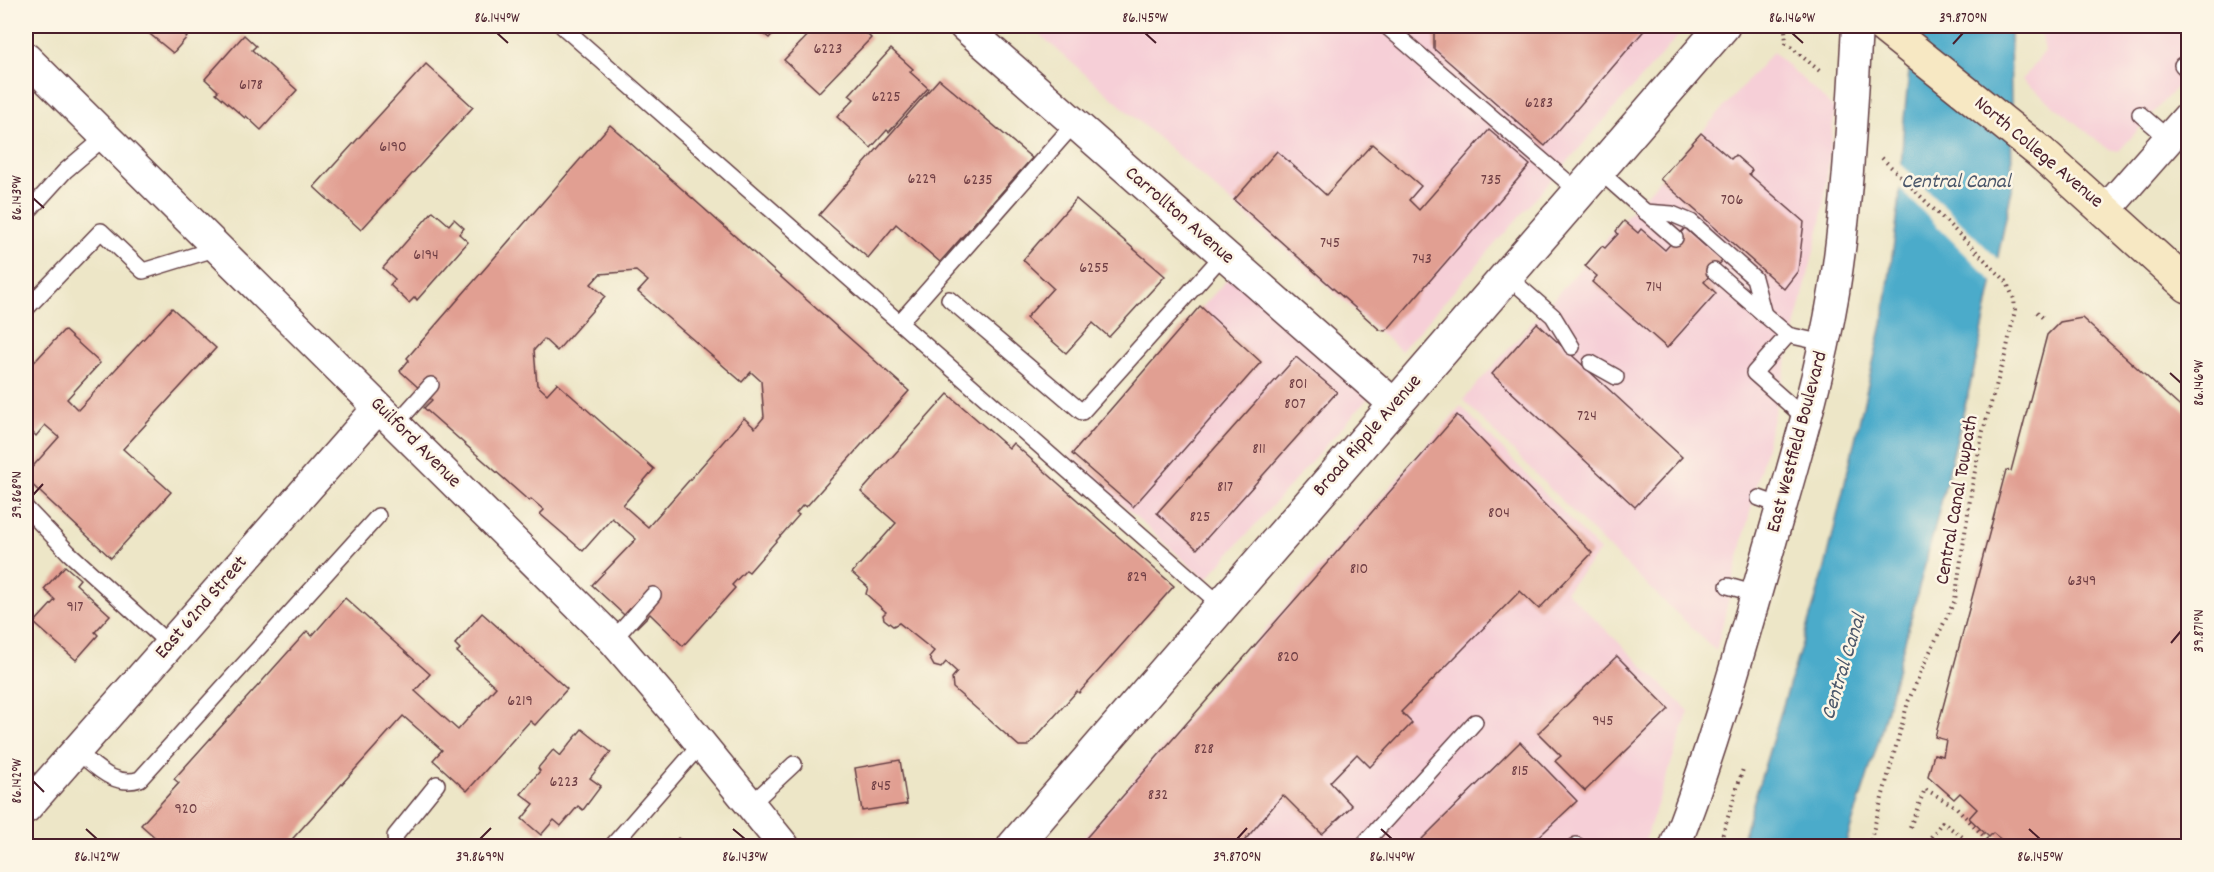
<svg xmlns="http://www.w3.org/2000/svg" width="2214" height="872" viewBox="0 0 2214 872" font-family="Dekko,sans-serif">
	<style>
		.built { fill: #f6cfd7 }
		.water { fill: #4cabca; stroke: #4b657a; stroke-width: 1.5 }
		.pier { fill: #ede6c7 }
		.building { fill: #e19f92; fill-rule: evenodd }
		.lines { fill: none; stroke-linecap: round; stroke-linejoin: round }
		.service-casing { stroke: #623d42; stroke-width: 18 }
		.minor-casing { stroke: #623d42; stroke-width: 33 }
		.tertiary-casing { stroke: #623d42; stroke-width: 36 }
		.secondary-casing { stroke: #623d42; stroke-width: 36 }
		.path { stroke: #623d42; stroke-width: 4; stroke-dasharray: 1.5 4.5; stroke-linecap: butt }
		.service { stroke: #fff; stroke-width: 15 }
		.minor { stroke: #fff; stroke-width: 30 }
		.tertiary { stroke: #fff; stroke-width: 33 }
		.secondary { stroke: #f7e8c3; stroke-width: 33 }
		.ticks { fill: none; stroke: #4a1f2b; stroke-width: 2 }
		.labels { text-anchor: middle; dominant-baseline: central; stroke-width: 5; stroke-linejoin: round; paint-order: stroke }
		.number-label { font-size: 16px; fill: #703f45 }
		.street-label { font-size: 20px; fill: #4a1f2b; stroke: #fcf5e5 }
		.water-label { font-size: 21px; font-style: italic; fill: #4b576b; stroke: #fcf5e5 }
		.neatline { fill: none; stroke: #4a1f2b; stroke-width: 2 }
		.ticks-label { font-size: 15px; text-anchor: middle; fill: #4a1f2b }
	</style>
	<rect width="100%" height="100%" fill="#fcf5e5"/>
	<filter id="ink" filterUnits="userSpaceOnUse"><feTurbulence type="fractalNoise" baseFrequency=".0167" numOctaves="2"/><feDisplacementMap in="SourceGraphic" scale="12" xChannelSelector="R" yChannelSelector="G"/><feConvolveMatrix kernelMatrix="1 2 1 2 8 2 1 2 1" color-interpolation-filters="sRGB"/></filter>
	<filter id="wash" filterUnits="userSpaceOnUse"><feTurbulence type="fractalNoise" baseFrequency=".008" numOctaves="4" result="noise"/><feDisplacementMap in="SourceGraphic" scale="24" xChannelSelector="R" yChannelSelector="G"/><feGaussianBlur stdDeviation="1.35" result="paint"/><feColorMatrix in="noise" values="0 0 0 0 0 0 0 0 0 0 0 0 0 0 0 0 0 1.4 0 .05"/><feComposite in="paint" operator="in"/></filter>
	<g filter="url(#wash)">
		<rect width="100%" height="100%" fill="#ede6c7"/>
		<g class="built">
			<polygon points="1030,26 1687,26 1401,351"/>
			<polygon points="2032,26 2188,26 2188,74 2119,151 2108,149 2022,80 2045,51 2040,28"/>
			<polygon points="1773,52 1835,109 1822,218 1716,651 1605,545 1463,400"/>
			<polygon points="1233,273 1370,396 1206,580 1068,456"/>
			<polygon points="1461,406 1600,551 1566,591 1689,711 1643,846 1076,846"/>
		</g>
		<polygon class="water" points="1914,26 2010,26 2012,189 1976,361 1937,519 1878,743 1845,846 1740,846 1825,568 1884,316 1899,205 1904,119"/>
		<polygon class="pier" points="1898,161 2000,261 1995,284 1897,186"/>
		<g id="blocks">
			<g class="building">
				<polygon points="140,26 191,26 183,33 187,37 173,53"/>
				<polygon points="754,26 780,26 769,38"/>
				<polygon points="817,26 864,26 861,28 871,38 819,92 784,60"/>
				<polygon points="1440,26 1648,26 1545,146 1434,49 1434,33"/>
				<polygon points="244,35 256,46 252,50 297,90 261,130 246,116 245,118 216,93 218,91 205,79"/>
				<polygon points="891,49 913,69 910,72 928,88 889,132 887,130 871,148 837,117 854,99 849,95"/>
				<polygon points="426,64 473,107 361,230 314,187"/>
				<polygon points="939,79 1032,158 940,262 896,224 868,258 819,215"/>
				<path d="M610,125L909,391L806,507L803,505L796,513L799,515L749,572L746,570L732,585L735,588L683,646L650,614L637,627L592,585L636,539L612,518L583,551L540,514L544,510L531,499L529,501L424,408L432,400L400,371L409,360L407,358ZM636,271L648,281L638,292L742,382L751,372L761,381L764,417L755,428L744,418L648,527L623,505L654,469L557,383L547,394L537,385L534,350L544,339L557,351L605,296L591,284L600,274Z"/>
				<polygon points="1489,130 1530,165 1388,329 1385,331 1380,330 1234,200 1277,151 1326,195 1372,144 1421,186 1409,200 1419,210"/>
				<polygon points="1701,133 1731,159 1735,155 1752,170 1749,174 1804,222 1798,271 1784,289 1660,179"/>
				<polygon points="1076,199 1165,276 1109,337 1093,323 1066,353 1026,318 1053,288 1023,260"/>
				<polygon points="433,211 449,225 454,219 464,228 459,234 468,242 417,300 415,297 409,303 390,285 395,279 383,268"/>
				<polygon points="1624,221 1638,233 1641,229 1665,250 1685,228 1722,261 1704,282 1716,293 1667,348 1592,282 1597,276 1585,266 1602,246 1605,248 1618,234 1616,231"/>
				<polygon points="1200,306 1261,362 1133,507 1072,454"/>
				<polygon points="172,308 216,348 123,449 171,492 111,558 26,479 26,474 59,437 45,425 36,436 26,426 26,371 64,330 100,363 67,399 78,410"/>
				<polygon points="2082,318 2188,414 2188,846 2009,846 1993,833 1989,837 1969,818 1977,809 1960,793 1954,799 1928,776 1934,754 1943,756 1946,740 1935,737 2006,470 2011,471 2047,335 2060,322"/>
				<polygon points="1537,323 1682,457 1635,507 1492,374"/>
				<polygon points="1296,357 1337,392 1197,549 1157,513"/>
				<polygon points="948,394 1009,448 1013,443 1174,586 1079,693 1077,691 1028,746 1019,746 953,688 952,678 957,672 946,662 941,668 934,666 929,657 934,651 899,623 893,626 884,619 883,615 886,612 866,594 868,587 852,573 896,523 861,492"/>
				<polygon points="1457,415 1592,553 1539,609 1520,591 1401,712 1412,723 1370,767 1357,754 1330,782 1352,806 1322,834 1283,795 1240,846 1079,846"/>
				<polygon points="65,566 80,579 76,584 110,615 95,632 98,635 76,660 34,623 55,600 44,589"/>
				<polygon points="345,598 430,674 415,691 458,730 496,687 457,652 460,649 455,644 482,613 567,689 535,725 530,721 467,791 433,760 442,750 403,716 286,846 165,846 141,825 179,783 174,779 307,631 312,636"/>
				<polygon points="1617,656 1669,709 1585,791 1555,761 1561,756 1538,733"/>
				<polygon points="582,729 611,752 590,778 601,786 583,810 578,806 561,826 554,820 541,835 522,819 534,804 521,794 540,771 538,768 553,750 560,756"/>
				<polygon points="1520,742 1577,801 1529,846 1429,846 1422,839"/>
				<polygon points="900,760 907,804 862,811 855,768"/>
				<polygon points="678,838 687,846 671,846"/>
			</g>
		</g>
	</g>
	<g filter="url(#ink)">
		<use href="#blocks" fill-opacity="0" stroke="#623d42" stroke-width="1.5"/>
		<g class="lines">
			<g class="service-casing">
				<g id="service">
					<polyline points="562,26 1222,606"/>
					<polyline points="1386,26 1579,192"/>
					<polyline points="2182,65 2188,71"/>
					<polyline points="2140,114 2169,139"/>
					<polyline points="1598,170 1675,238"/>
					<polyline points="1645,212 1672,214 1691,222 1754,278 1764,315"/>
					<polyline points="26,214 65,171 105,137"/>
					<polyline points="1714,271 1788,335 1824,343"/>
					<polyline points="1507,276 1553,316 1572,347"/>
					<polyline points="949,299 1082,412 1223,255"/>
					<polyline points="26,309 101,231 143,271 218,248"/>
					<polyline points="900,322 1074,124"/>
					<polyline points="1788,335 1754,373 1806,419"/>
					<polyline points="1591,363 1616,377"/>
					<polyline points="396,424 431,385"/>
					<polyline points="1759,498 1781,506"/>
					<polyline points="26,508 69,553 170,645"/>
					<polyline points="1728,586 1756,594"/>
					<polyline points="613,640 653,595"/>
					<path d="M76,751C96,766 114,788 140,779L378,516"/>
					<polyline points="750,805 794,764"/>
					<polyline points="1576,845 1578,846"/>
					<polyline points="396,846 395,836 437,784"/>
					<polyline points="612,846 701,744"/>
					<polyline points="1362,846 1475,722"/>
				</g>
			</g>
			<g class="minor-casing">
				<g id="minor">
					<polyline points="964,26 1395,405"/>
					<polyline points="26,58 613,640 680,718 784,846"/>
					<polyline points="2106,210 2188,117"/>
					<polyline points="26,808 378,408"/>
					<path d="M1675,846C1712,752 1739,654 1767,556C1792,469 1819,382 1834,292C1848,205 1852,114 1857,26"/>
				</g>
			</g>
			<g class="tertiary-casing">
				<polyline id="tertiary" points="1014,846 1723,26"/>
			</g>
			<g class="secondary-casing">
				<polyline id="secondary" points="1883,26 2040,152 2188,286"/>
			</g>
			<g class="path">
				<polyline points="1788,26 1785,29 1786,43 1822,73"/>
				<polyline points="2037,312 2043,318"/>
				<polyline points="1910,827 1925,789 1956,807 1993,846"/>
				<polyline points="1931,837 1942,822 1975,846"/>
				<polyline points="1719,846 1743,769"/>
				<polyline points="1869,846 1908,702 1925,662 1955,600 1972,486 1983,431 2006,352 2015,310 2014,299 2006,281 1882,158"/>
			</g>
			<use href="#service" class="service"/>
			<use href="#minor" class="minor"/>
			<use href="#tertiary" class="tertiary"/>
			<use href="#secondary" class="secondary"/>
		</g>
	</g>
	<path class="ticks" d="M497,33L508,43M1145,33L1156,43M1792,33L1803,43M1953,44L1963,33M33,198L44,208M2170,373L2181,383M33,495L43,484M2171,643L2181,631M33,781L44,792M86,829L97,839M733,829L745,839M1381,829L1392,839M2029,829L2040,839M480,839L491,828M1237,839L1247,828"/>
	<g class="labels">
		<g class="number-label">
			<text x="828" y="49">6223</text>
			<text x="251" y="85">6178</text>
			<text x="886" y="97">6225</text>
			<text x="1539" y="103">6283</text>
			<text x="393" y="147">6190</text>
			<text x="922" y="179">6229</text>
			<text x="978" y="180">6235</text>
			<text x="1491" y="180">735</text>
			<text x="1732" y="200">706</text>
			<text x="1330" y="243">745</text>
			<text x="426" y="255">6194</text>
			<text x="1422" y="259">743</text>
			<text x="1094" y="268">6255</text>
			<text x="1654" y="287">714</text>
			<text x="1298" y="384">801</text>
			<text x="1295" y="404">807</text>
			<text x="1587" y="416">724</text>
			<text x="1259" y="449">811</text>
			<text x="1225" y="487">817</text>
			<text x="1499" y="513">804</text>
			<text x="1200" y="517">825</text>
			<text x="1359" y="569">810</text>
			<text x="1137" y="577">829</text>
			<text x="2082" y="581">6349</text>
			<text x="75" y="607">917</text>
			<text x="1288" y="657">820</text>
			<text x="520" y="701">6219</text>
			<text x="1603" y="721">945</text>
			<text x="1204" y="749">828</text>
			<text x="1520" y="771">815</text>
			<text x="564" y="782">6223</text>
			<text x="881" y="786">845</text>
			<text x="1158" y="795">832</text>
			<text x="186" y="809">920</text>
		</g>
		<g class="street-label">
			<text transform="translate(2038 153) rotate(40)">North College Avenue</text>
			<text transform="translate(1179 216) rotate(41)">Carrollton Avenue</text>
			<text transform="translate(1368 436) rotate(-49)">Broad Ripple Avenue</text>
			<text transform="translate(1798 442) rotate(-75)">East Westfield Boulevard</text>
			<text transform="translate(415 443) rotate(45)">Guilford Avenue</text>
			<text transform="translate(1958 500) rotate(-80)">Central Canal Towpath</text>
			<text transform="translate(202 608) rotate(-49)">East 62nd Street</text>
		</g>
		<g class="water-label">
			<text x="1956" y="183">Central Canal</text>
			<text transform="translate(1845 667) rotate(-73)">Central Canal</text>
		</g>
	</g>
	<rect width="2214" height="872" fill="none" stroke="#fcf5e5" stroke-width="66"/>
	<rect x="33" y="33" width="2148" height="806" class="neatline"/>
	<g class="ticks-label">
		<text x="497" y="22">86.144°W</text>
		<text x="1145" y="22">86.145°W</text>
		<text x="1792" y="22">86.146°W</text>
		<text x="1963" y="22">39.870°N</text>
		<text transform="translate(16 198) rotate(-90)" y="5">86.143°W</text>
		<text transform="translate(2198 383) rotate(-90)" y="5">86.146°W</text>
		<text transform="translate(16 495) rotate(-90)" y="5">39.868°N</text>
		<text transform="translate(2198 631) rotate(-90)" y="5">39.871°N</text>
		<text transform="translate(16 781) rotate(-90)" y="5">86.142°W</text>
		<text x="97" y="861">86.142°W</text>
		<text x="480" y="861">39.869°N</text>
		<text x="745" y="861">86.143°W</text>
		<text x="1237" y="861">39.870°N</text>
		<text x="1392" y="861">86.144°W</text>
		<text x="2040" y="861">86.145°W</text>
	</g>
</svg>
